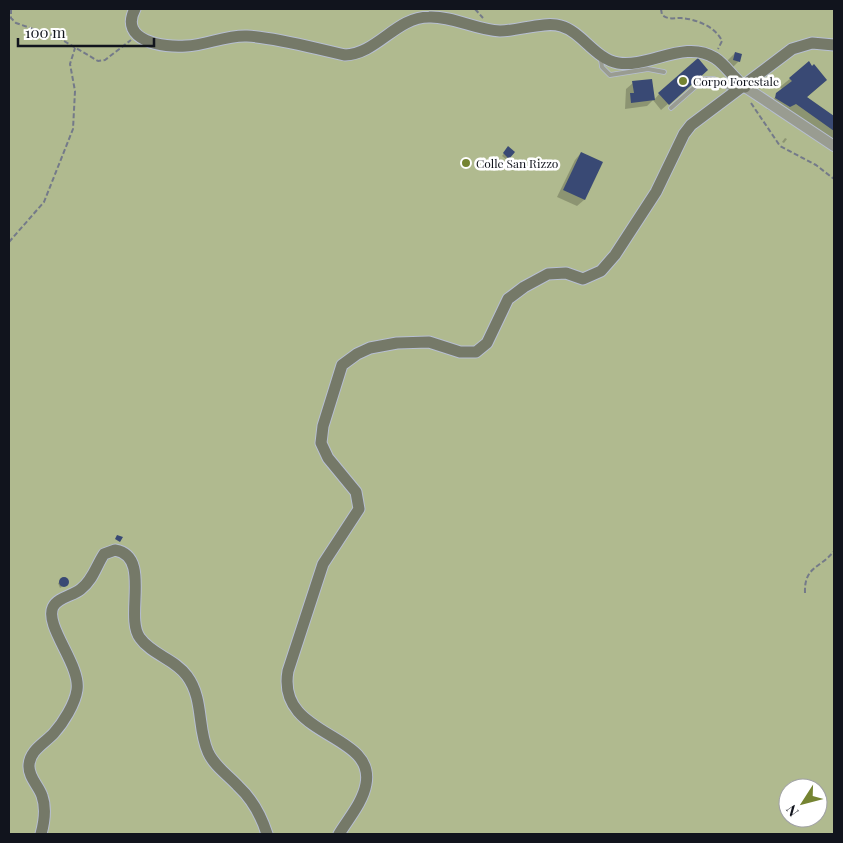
<svg xmlns="http://www.w3.org/2000/svg" width="843" height="843" viewBox="0 0 843 843" font-family="'Playfair Display',serif">
	<style>
		.green { fill: #b0ba8f; fill-rule: evenodd }
		.shadow { fill: #0003 }
		.building { fill: #394974 }
		.lines { fill: none; stroke-linecap: round; stroke-linejoin: round }
		.service-casing { stroke: #b7bfd2; stroke-width: 5.5 }
		.tertiary-casing { stroke: #b7bfd2; stroke-width: 12 }
		.secondary-casing { stroke: #b7bfd2; stroke-width: 13 }
		.path { stroke: #747a89; stroke-width: 2; stroke-dasharray: 5 2.5; stroke-linecap: butt }
		.service { stroke: #999c91; stroke-width: 4 }
		.tertiary { stroke: #999c91; stroke-width: 10 }
		.secondary { stroke: #757968; stroke-width: 11 }
		.poi-dot { fill: #758432; stroke: #fff; stroke-width: 2 }
		.labels { text-anchor: middle; dominant-baseline: central; stroke-width: 5; stroke-linejoin: round; paint-order: stroke }
		.poi-label { font-size: 12px; fill: #11141d; stroke: #fff; text-anchor: start }
	</style>
	<rect width="100%" height="100%" fill="#dce5fa"/>
	<path class="green" d="M9,9H834V834H9ZM788,788H818V818H788Z"/>
	<g class="shadow">
		<polygon points="735,53 739,61 730,70 726,62"/>
		<polygon points="809,63 826,80 806,98 834,118 834,146 767,109 767,105 783,90 780,87"/>
		<polygon points="700,76 661,110 653,100 647,106 625,109 626,89 633,83 654,100 659,94"/>
		<polygon points="785,138 787,139 784,143 782,142"/>
		<polygon points="508,148 514,153 507,160 502,156"/>
		<polygon points="581,153 601,162 584,200 577,206 557,197 575,160"/>
		<polygon points="66,579 67,584 60,588 58,583"/>
	</g>
	<g class="building">
		<polygon points="735,52 742,54 740,62 733,60"/>
		<polygon points="698,58 708,70 669,105 658,93"/>
		<polygon points="809,61 812,66 814,64 827,80 807,97 834,116 834,131 796,104 790,107 775,98 776,93 792,81 789,78"/>
		<polygon points="652,79 655,100 631,103 630,93 634,93 632,81"/>
		<polygon points="508,146 515,152 509,159 503,153"/>
		<polygon points="581,152 603,162 585,200 563,190"/>
		<polygon points="117,535 123,537 120,542 115,539"/>
		<circle cx="64" cy="582" r="5"/>
	</g>
	<g class="lines">
		<g class="service-casing">
			<g id="service">
				<polyline points="601,60 602,67 610,75 648,69 664,72"/>
				<polyline points="671,108 704,79 714,79 735,91"/>
			</g>
		</g>
		<g class="tertiary-casing">
			<polyline id="tertiary" points="745,87 834,146"/>
		</g>
		<g class="secondary-casing">
			<g id="secondary">
				<path d="M135,9C118,41 164,48 186,46C207,45 226,35 247,36C279,38 312,48 345,55C377,54 396,17 429,17C453,16 476,30 500,31C518,31 545,21 561,26C582,32 595,59 618,63C649,68 685,39 715,58C726,65 733,78 745,87"/>
				<path d="M41,834C44,823 46,807 42,796C39,786 28,777 29,765C30,750 44,744 54,733C63,723 75,704 77,690C81,665 44,626 53,607C58,597 73,596 81,589C93,580 96,566 104,554L115,550C152,556 124,617 140,638C152,655 175,659 187,676C204,699 197,728 208,752C214,766 228,775 238,786C253,800 261,815 267,834"/>
				<path d="M339,834C348,819 363,802 366,784C376,732 276,738 288,671L323,564L359,509L356,492L328,458L321,443L323,426L342,365L357,354L370,348L397,343L429,342L460,352H476L487,343L508,299L524,287L548,274L566,273L583,279L601,271L615,255L656,192L684,134L691,125L792,49L812,43L834,45"/>
			</g>
		</g>
		<g class="path">
			<polyline points="11,9 11,18 16,23 59,38 98,61 105,60 131,40"/>
			<polyline points="475,9 483,18"/>
			<path d="M661,9L662,15C669,20 673,18 681,18C696,19 716,27 722,41L718,49"/>
			<polyline points="751,103 780,146 816,165 834,179"/>
			<polyline points="9,242 44,202 73,129 75,91 70,64 75,48"/>
			<path d="M805,593C804,566 820,569 834,551"/>
		</g>
		<use href="#service" class="service"/>
		<use href="#tertiary" class="tertiary"/>
		<use href="#secondary" class="secondary"/>
	</g>
	<g class="poi-dot">
		<circle cx="683" cy="81" r="5"/>
		<circle cx="466" cy="163" r="5"/>
	</g>
	<g class="labels">
		<g class="poi-label">
			<text x="693" y="81">Corpo Forestale</text>
			<text x="476" y="163">Colle San Rizzo</text>
		</g>
	</g>
	<rect width="843" height="843" fill="none" stroke="#11141d" stroke-width="20"/>
	<g transform="translate(803 803) rotate(234)"><circle r="24" fill="#ffffff" stroke="#a0a1a5"/>
	<path d="M0-4L9 19L0 12L-9 19Z" fill="#758432"/>
	<text y="-8" font-size="14" font-weight="bold" text-anchor="middle" fill="#11141d">N</text>
	</g>
	<path d="M18 38v8h136v-8" fill="none" stroke="#11141d" stroke-width="2.5"/>
	<text x="25" y="38" font-size="15" fill="#11141d" stroke="#ffffff" stroke-width="4" paint-order="stroke">100 m</text>
</svg>
